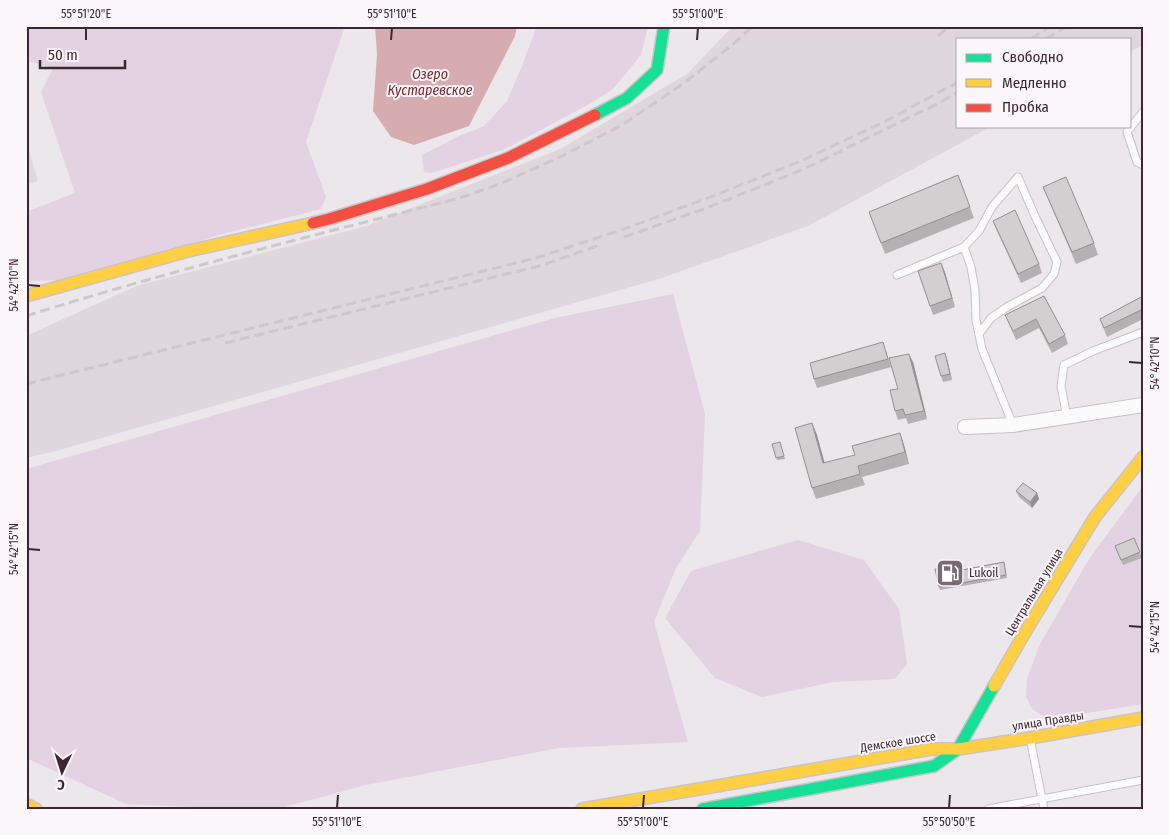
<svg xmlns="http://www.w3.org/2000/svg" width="1169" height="835" viewBox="0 0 1169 835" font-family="'Fira Sans Condensed',sans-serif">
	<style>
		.built { fill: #dfd7dc }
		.green { fill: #e3d2e2 }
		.water { fill: #d6acb1 }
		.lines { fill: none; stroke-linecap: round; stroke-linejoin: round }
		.lane-casing { stroke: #c7c2c6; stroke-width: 9 }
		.street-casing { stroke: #c7c2c6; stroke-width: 16 }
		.fast-casing { stroke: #cac4c8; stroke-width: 14 }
		.slow-casing { stroke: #cac4c8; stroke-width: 14 }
		.jam-casing { stroke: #cac4c8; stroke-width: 14 }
		.lane { stroke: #fcfbfc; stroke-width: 7 }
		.street { stroke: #fcfbfc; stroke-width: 14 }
		.fast { stroke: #16e098; stroke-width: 11 }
		.slow { stroke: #ffcf43; stroke-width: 11 }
		.jam { stroke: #f24e42; stroke-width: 11 }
		.rail { stroke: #ccc8cb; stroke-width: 3; stroke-dasharray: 10 5; stroke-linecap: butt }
		.wall { fill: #b5b1b3 }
		.shaded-wall { fill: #949092 }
		.building { fill: #d3ced0; stroke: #949092 }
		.ticks { fill: none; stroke: #3d2632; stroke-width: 2 }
		.labels { text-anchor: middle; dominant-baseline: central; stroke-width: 4; stroke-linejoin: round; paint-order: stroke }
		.poi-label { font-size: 12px; fill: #3d2632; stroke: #faf6f9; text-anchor: start }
		.street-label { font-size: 12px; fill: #3d2632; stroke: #faf6f9 }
		.water-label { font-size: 14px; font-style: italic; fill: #74262b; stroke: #faf6f9 }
		.neatline { fill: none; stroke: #3d2632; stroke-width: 2 }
		.ticks-label { font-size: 12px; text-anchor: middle; fill: #3d2632 }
	</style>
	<rect width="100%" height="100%" fill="#ece7ea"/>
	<g class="built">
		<polygon points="733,26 1143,26 1143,45 1130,52 1130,39 958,39 958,126 992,126 808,226 659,279 56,451 26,458 26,336 136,286 366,226 560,149 687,74"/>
		<polygon points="26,140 38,181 26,185"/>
	</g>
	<g class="green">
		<polygon points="26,26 345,26 306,142 326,197 321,209 226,233 67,280 26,281 26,212 75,193 41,92 53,68 26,61"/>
		<polygon points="537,26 648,26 641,55 613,89 593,102 505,149 432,173 424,172 422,155 459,136 484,126 507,101 522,66"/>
		<polygon points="673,294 705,414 700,531 676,568 654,622 688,742 559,748 366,785 277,809 232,809 126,804 26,758 26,469 555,318"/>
		<polygon points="1143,486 1143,704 1063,717 1047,717 1043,716 1032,709 1026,697 1027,679 1039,646 1089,559"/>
		<polygon points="798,540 864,560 899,609 907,664 895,679 833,682 762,697 715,678 665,618 691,571"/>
	</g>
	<polygon class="water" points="375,26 517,26 515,36 469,126 414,145 391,137 373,111 377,54"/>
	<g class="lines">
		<g class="lane-casing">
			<g id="lane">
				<polyline points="1143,112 1127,132 1137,162 1143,165"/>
				<polyline points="964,247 979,231 992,207 1018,177 1034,214 1057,262 1054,274 1042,288 1007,307 991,318 979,334"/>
				<polyline points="897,275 964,247 971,267 975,290 976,320 982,349 1013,425"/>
				<polyline points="1067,417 1061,386 1064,365 1093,351 1143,332"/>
				<polyline points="1030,738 1044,809"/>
				<polyline points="988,809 1143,780"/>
			</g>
		</g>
		<g class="street-casing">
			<polyline id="street" points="965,427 1013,425 1143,405"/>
		</g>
		<g class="fast-casing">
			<g id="fast">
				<polyline points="595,115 627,98 657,70 664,26"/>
				<polyline points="703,809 934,766 958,749 994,686"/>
			</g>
		</g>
		<g class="slow-casing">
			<g id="slow">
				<polyline points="26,296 188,251 313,223"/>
				<polyline points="994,686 1027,629 1095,517 1143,457"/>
				<polyline points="958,749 1030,738 1143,718"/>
				<polyline points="26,804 36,809"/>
				<polyline points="582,809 932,749 958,749"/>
			</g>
		</g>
		<g class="jam-casing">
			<polyline id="jam" points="313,223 329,219 427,189 508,158 595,115"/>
		</g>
		<use href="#lane" class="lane"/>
		<use href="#street" class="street"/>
		<use href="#fast" class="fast"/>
		<use href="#slow" class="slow"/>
		<use href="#jam" class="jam"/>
		<g class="rail">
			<polyline points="938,36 950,26"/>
			<polyline points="1031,39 1051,26"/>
			<polyline points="1046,39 1067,26"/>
			<polyline points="624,237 704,209 804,169 941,102 958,92"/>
			<path d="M26,316C169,271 315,235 460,198L502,183L562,156L622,125L680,86L731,46L753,26"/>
			<polyline points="225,343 539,266 600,245"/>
			<polyline points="26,384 536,258 624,229 713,196 801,161 886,121 958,82"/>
		</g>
	</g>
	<g class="wall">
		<polygon points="958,175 974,218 885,254 869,212"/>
		<polygon points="1043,187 1094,243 1098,255 1076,264 1048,199"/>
		<polygon points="993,221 1039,264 1042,273 1021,283 996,229"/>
		<polygon points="941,263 955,307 933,315 930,306"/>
		<polygon points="1044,296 1065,335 1068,344 1052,353 1039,328 1016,340 1005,315"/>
		<polygon points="1143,296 1143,319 1107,337 1100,319"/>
		<polygon points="886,351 891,367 817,388 814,379"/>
		<polygon points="947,359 952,380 943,382 941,376"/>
		<polygon points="913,362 927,419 908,424 906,418 898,420 895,411 898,389"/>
		<polygon points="812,423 817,435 824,463 855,455 900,433 904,445 909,464 862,477 865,485 816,499 812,488"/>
		<polygon points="780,442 785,459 777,460 772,444"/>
		<polygon points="1016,491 1037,493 1039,499 1032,508 1019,497"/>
		<polygon points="1134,538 1142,558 1123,565 1115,546"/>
		<polygon points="1004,562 1007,578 940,590 939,587 951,572"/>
	</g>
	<g class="shaded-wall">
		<polygon points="941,263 945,272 955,307 952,298"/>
		<polygon points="945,353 947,359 952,380 950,374"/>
		<polygon points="909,354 913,362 927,419 924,411"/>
		<polygon points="812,423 817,435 828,475 823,463"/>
		<polygon points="900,433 904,445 909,464 905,452"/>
		<polygon points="1037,493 1039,499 1032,508 1030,502"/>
	</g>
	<g class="building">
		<polygon points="958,175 970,207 881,243 869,212"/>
		<polygon points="1066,177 1094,243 1072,252 1043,187"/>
		<polygon points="1015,210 1039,264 1018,274 993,221"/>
		<polygon points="941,263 952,298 930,306 918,271"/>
		<polygon points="1044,296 1065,335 1049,344 1036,319 1013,331 1005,315"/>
		<polygon points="1143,296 1143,309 1104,328 1100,319"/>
		<polygon points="883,342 888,359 814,379 810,363"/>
		<polygon points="945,353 950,374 941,376 935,356"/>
		<polygon points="909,354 924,411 905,415 903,409 895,411 890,390 898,389 889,358"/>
		<polygon points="812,423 823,463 855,455 852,446 900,433 905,452 858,466 860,474 812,488 795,428"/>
		<polygon points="780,442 784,456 776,458 772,444"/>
		<polygon points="1023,483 1037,493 1030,502 1016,491"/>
		<polygon points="1134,538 1140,552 1121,560 1115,546"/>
		<polygon points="1004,562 1006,575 939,587 935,569 950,567 951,572"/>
	</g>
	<path class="ticks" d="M86,40V28M391,40L392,28M697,40L698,28M28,285L40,286M1129,362L1142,363M28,549L40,550M1129,626L1142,627M337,808L338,795M643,808L644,795M949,808L950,795"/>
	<defs>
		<g id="fuel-square" transform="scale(1.4375)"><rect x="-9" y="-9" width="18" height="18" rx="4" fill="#7a6a72" stroke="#faf6f9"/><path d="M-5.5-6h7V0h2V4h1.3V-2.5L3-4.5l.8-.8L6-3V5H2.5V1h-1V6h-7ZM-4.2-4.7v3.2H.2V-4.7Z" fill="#fff"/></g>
	</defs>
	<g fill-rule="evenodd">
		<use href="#fuel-square" x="950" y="573"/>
	</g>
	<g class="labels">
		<g class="poi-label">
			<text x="969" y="573">Lukoil</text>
		</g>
		<g class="street-label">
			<text transform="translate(1034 592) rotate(-59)">Центральная улица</text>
			<text transform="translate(1048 721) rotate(-9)">улица Правды</text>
			<text transform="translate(898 742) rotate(-9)">Демское шоссе</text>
		</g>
		<g class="water-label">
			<text x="430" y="74">Озеро<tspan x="430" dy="16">Кустаревское</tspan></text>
		</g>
	</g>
	<rect width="1169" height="835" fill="none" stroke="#faf6f9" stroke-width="55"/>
	<rect x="956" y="38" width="175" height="90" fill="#faf6f9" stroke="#aea3a9"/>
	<rect x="966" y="54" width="25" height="8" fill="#16e098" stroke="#aea3a9"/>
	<text x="1002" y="62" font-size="15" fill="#3d2632">Свободно</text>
	<rect x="966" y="79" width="25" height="8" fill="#ffcf43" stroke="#aea3a9"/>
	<text x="1002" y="88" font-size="15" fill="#3d2632">Медленно</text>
	<rect x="966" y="104" width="25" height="8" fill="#f24e42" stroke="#aea3a9"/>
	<text x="1002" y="112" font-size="15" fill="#3d2632">Пробка</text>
	<g transform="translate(62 772) rotate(184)" stroke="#faf6f9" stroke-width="4" paint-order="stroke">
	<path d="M0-4L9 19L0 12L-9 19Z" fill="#3d2632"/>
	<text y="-8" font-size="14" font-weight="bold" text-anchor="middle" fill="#3d2632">С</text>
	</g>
	<path d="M40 60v8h85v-8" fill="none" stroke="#3d2632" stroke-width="2.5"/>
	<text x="48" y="60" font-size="15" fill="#3d2632" stroke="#faf6f9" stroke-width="4" paint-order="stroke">50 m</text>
	<rect x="28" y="28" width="1114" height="780" class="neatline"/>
	<g class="ticks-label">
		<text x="86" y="18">55°51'20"E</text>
		<text x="392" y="18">55°51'10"E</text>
		<text x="698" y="18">55°51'00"E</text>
		<text transform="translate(14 285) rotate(-90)" y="4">54°42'10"N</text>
		<text transform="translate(1155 363) rotate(-90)" y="4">54°42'10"N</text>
		<text transform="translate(14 549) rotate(-90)" y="4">54°42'15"N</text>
		<text transform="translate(1155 627) rotate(-90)" y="4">54°42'15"N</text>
		<text x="337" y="826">55°51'10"E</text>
		<text x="643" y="826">55°51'00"E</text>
		<text x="949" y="826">55°50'50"E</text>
	</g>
</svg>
